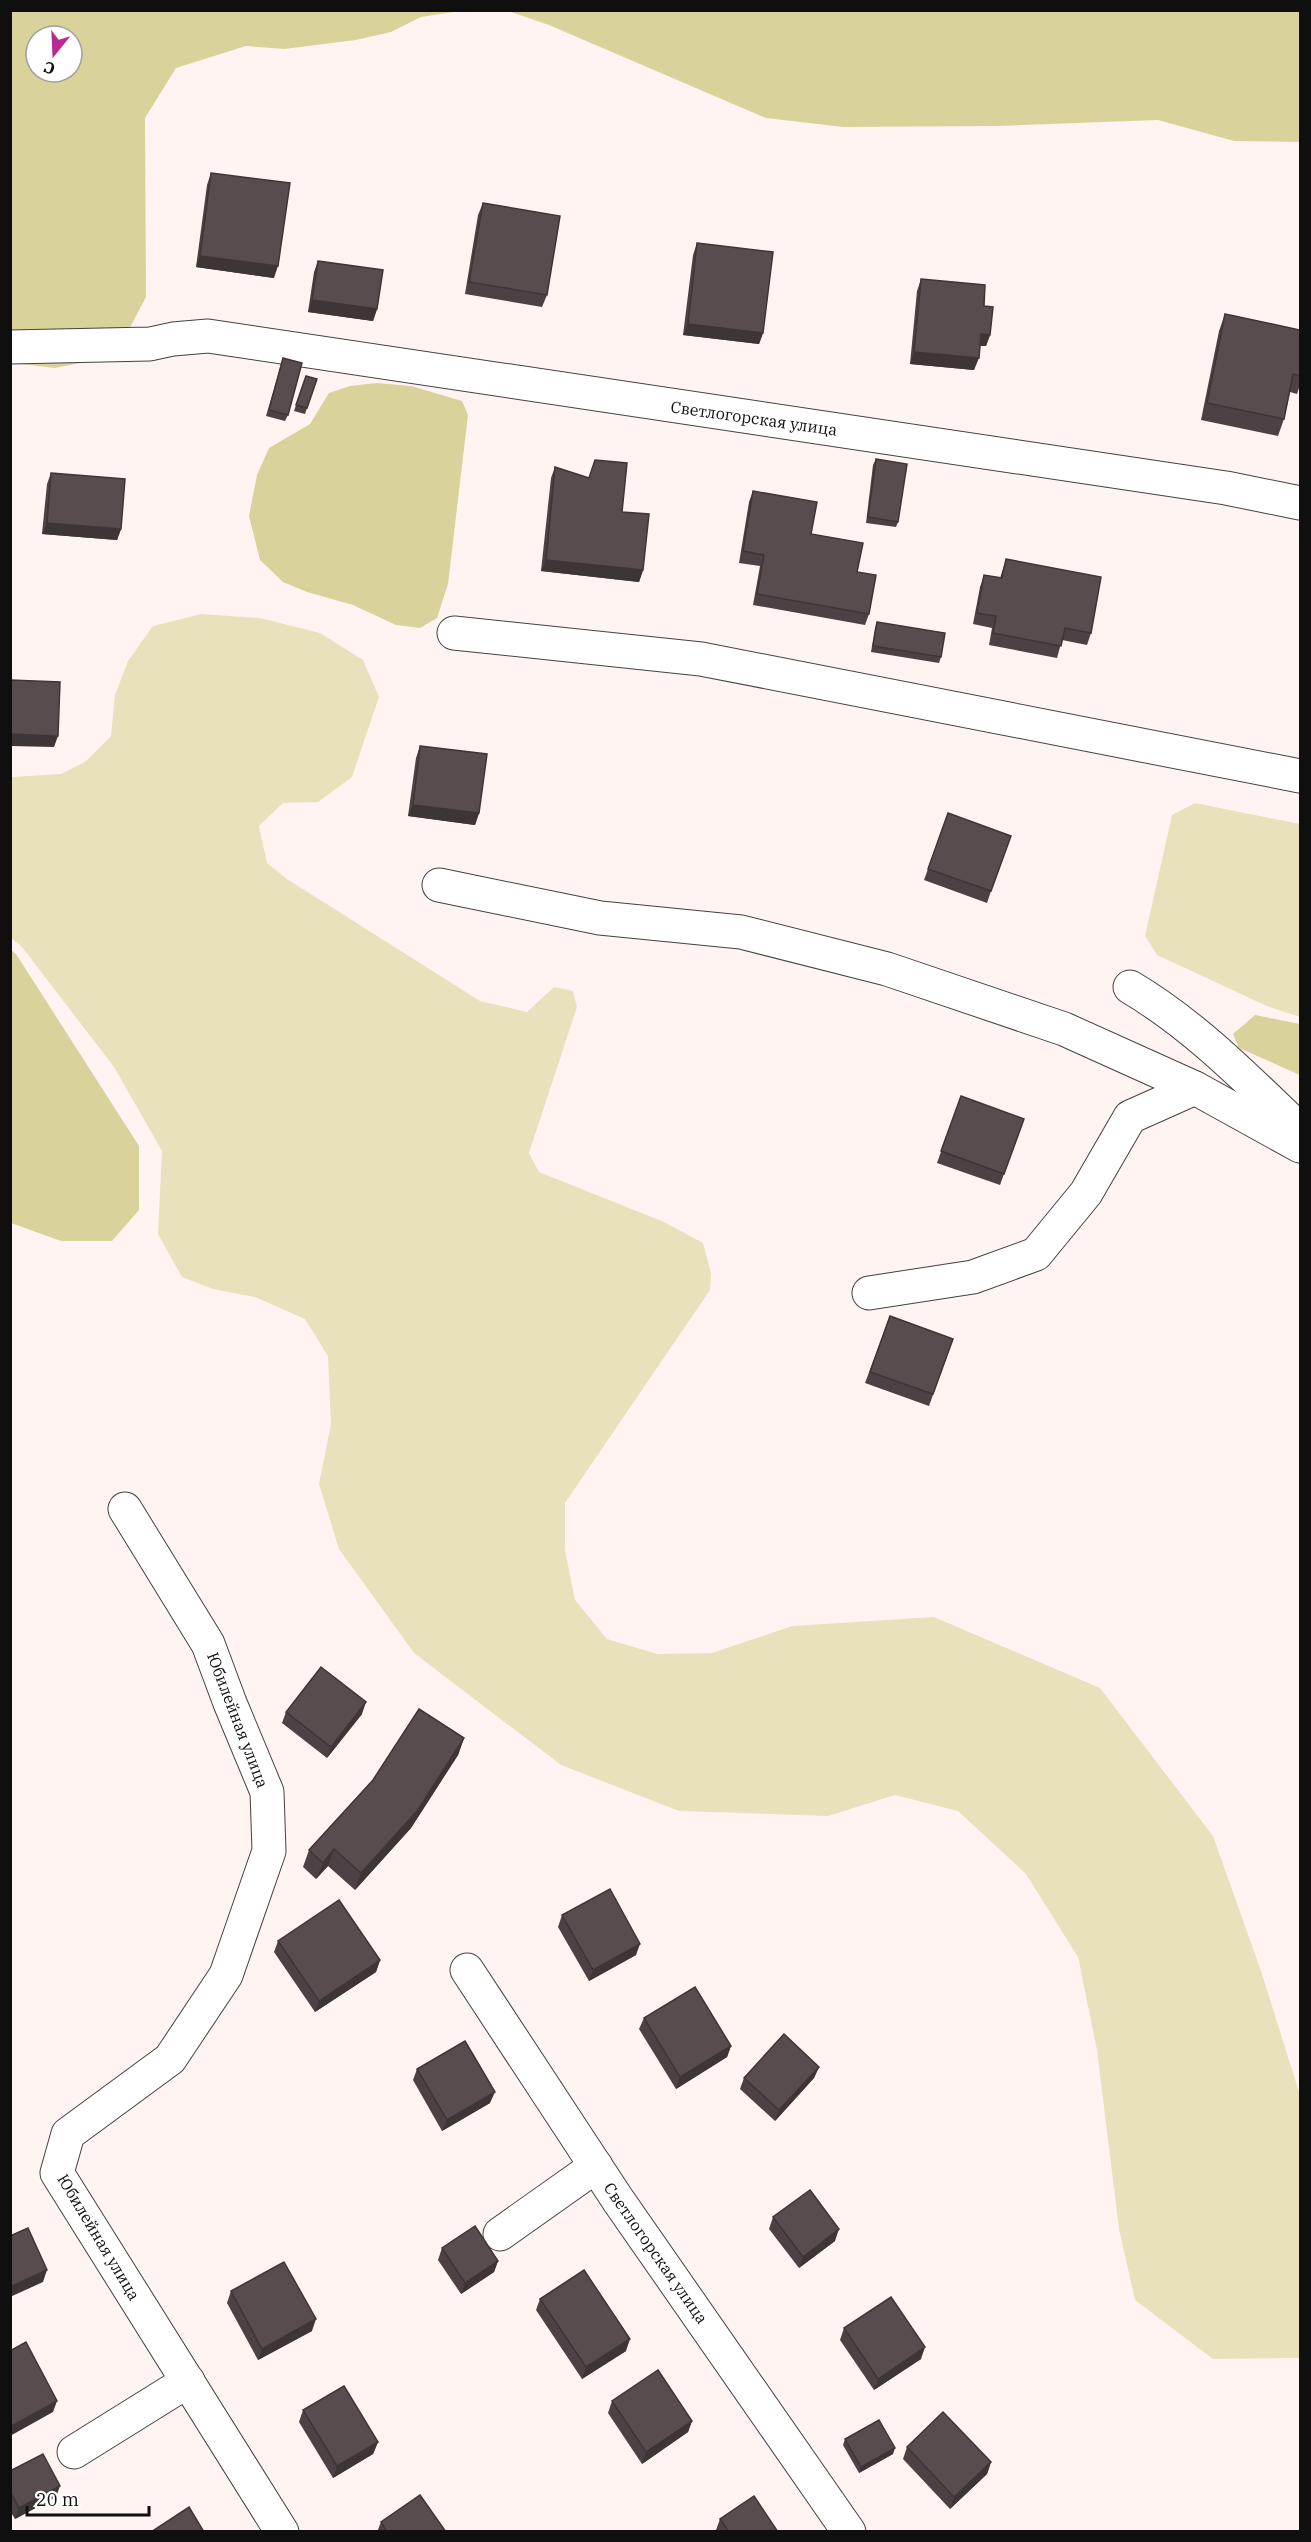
<svg xmlns="http://www.w3.org/2000/svg" width="1311" height="2542" viewBox="0 0 1311 2542" font-family="'IBM Plex Serif',serif">
	<style>
		.green { fill: #e9e1bb }
		.forest { fill: #d9d39b; fill-rule: evenodd }
		.lines { fill: none; stroke-linecap: round; stroke-linejoin: round }
		.minor-casing { stroke: #424242; stroke-width: 35 }
		.minor { stroke: #fff; stroke-width: 33 }
		.wall { fill: #4c4144 }
		.shaded-wall { fill: #3e3537 }
		.building { fill: #584c4f; stroke: #3e3537; stroke-width: 1.5 }
		.labels { text-anchor: middle; dominant-baseline: central; stroke-width: 6; stroke-linejoin: round; paint-order: stroke }
		.street-label { font-size: 16px; fill: #0f0f0f; stroke: #fff }
	</style>
	<rect width="100%" height="100%" fill="#fff4f2"/>
	<g class="green">
		<polygon points="201,614 260,618 320,633 363,660 379,697 352,777 318,802 283,803 259,826 267,863 287,879 480,1001 527,1012 554,987 573,991 577,1007 529,1153 539,1172 664,1222 703,1243 711,1273 710,1290 565,1503 565,1550 575,1600 607,1639 657,1654 712,1653 792,1626 934,1617 1100,1688 1213,1836 1261,1971 1300,2095 1300,2358 1213,2359 1135,2300 1119,2229 1097,2050 1078,1957 1026,1874 958,1811 895,1795 828,1816 679,1811 561,1765 414,1653 339,1549 319,1484 331,1424 328,1356 305,1319 255,1297 213,1289 182,1277 158,1234 162,1151 114,1067 22,947 11,938 11,777 61,774 85,762 111,736 115,695 128,661 153,626"/>
		<polygon points="1195,803 1300,824 1300,1017 1269,1007 1157,955 1145,936 1172,815"/>
	</g>
	<g class="forest">
		<path d="M10,11H460L421,17L391,32L356,40L284,49L246,46L176,68L145,118L146,297L126,335L101,359L55,368L11,363ZM36,36H72V72H36Z"/>
		<polygon points="508,11 1300,11 1300,142 1234,141 1158,120 997,126 843,127 766,118 549,25"/>
		<polygon points="377,383 411,386 462,401 468,415 448,584 437,618 420,628 396,625 353,605 307,592 283,582 260,560 249,516 257,475 269,448 310,424 329,393 350,386"/>
		<polygon points="11,950 16,954 139,1146 139,1210 112,1241 61,1241 11,1223"/>
		<polygon points="1255,1015 1300,1024 1300,1075 1239,1048 1233,1034"/>
	</g>
	<g class="lines">
		<g class="minor-casing">
			<g id="minor">
				<polyline points="10,347 150,344 173,339 208,336 1226,488 1300,503"/>
				<polyline points="454,633 701,659 1300,776"/>
				<polyline points="439,885 600,918 741,932 887,969 1064,1029 1195,1088"/>
				<path d="M1130,987C1194,1025 1247,1079 1300,1130"/>
				<polyline points="869,1293 973,1277 1036,1254 1086,1193 1130,1117 1195,1088 1300,1146"/>
				<polyline points="125,1509 208,1644 230,1703 267,1792 269,1851 226,1975 170,2059 68,2134 57,2173 282,2532"/>
				<polyline points="467,1970 618,2200 849,2532"/>
				<polyline points="500,2234 596,2166"/>
				<polyline points="74,2452 188,2381"/>
			</g>
		</g>
		<use href="#minor" class="minor"/>
	</g>
	<g class="wall">
		<polygon points="211,173 274,278 196,267 207,185"/>
		<polygon points="483,203 547,295 542,307 465,294 478,215"/>
		<polygon points="697,243 763,333 759,344 683,335 693,255"/>
		<polygon points="318,261 377,309 373,321 308,312 314,272"/>
		<polygon points="921,279 984,306 990,335 986,346 980,346 974,370 910,364 917,291"/>
		<polygon points="1225,314 1300,330 1300,385 1297,394 1290,392 1284,419 1278,436 1201,420 1219,331"/>
		<polygon points="283,358 288,415 285,421 266,416"/>
		<polygon points="306,376 317,379 305,414 294,411"/>
		<polygon points="876,459 898,522 896,527 866,523 873,465"/>
		<polygon points="555,467 622,512 643,570 639,582 541,571 551,478"/>
		<polygon points="51,473 121,529 117,540 42,534 47,484"/>
		<polygon points="753,491 811,534 857,572 869,614 865,625 753,605 760,566 739,563 749,502"/>
		<polygon points="1006,559 1091,633 1087,645 1062,640 1057,658 989,645 992,628 973,624 980,587 984,575 1000,578"/>
		<polygon points="877,622 941,657 939,663 871,652 875,628"/>
		<polygon points="420,746 479,813 475,825 408,816 416,758"/>
		<polygon points="948,813 991,891 987,903 924,880"/>
		<polygon points="961,1096 1024,1119 1000,1185 937,1163"/>
		<polygon points="890,1316 953,1339 929,1406 865,1383"/>
		<polygon points="286,1712 362,1714 327,1758 282,1723"/>
		<polygon points="464,1738 458,1755 411,1828 355,1890 328,1866 316,1879 303,1867 309,1850"/>
		<polygon points="562,1915 636,1955 589,1981 558,1927"/>
		<polygon points="278,1941 380,1960 376,1972 315,2012 274,1952"/>
		<polygon points="644,2018 731,2046 727,2057 676,2089 639,2029"/>
		<polygon points="819,2067 814,2078 775,2121 740,2089 744,2078"/>
		<polygon points="417,2069 490,2103 442,2131 413,2080"/>
		<polygon points="773,2217 835,2241 799,2268 769,2229"/>
		<polygon points="442,2248 498,2261 494,2272 461,2294 438,2260"/>
		<polygon points="231,2291 312,2331 258,2360 227,2303"/>
		<polygon points="540,2299 626,2351 582,2379 536,2310"/>
		<polygon points="844,2328 921,2359 874,2390 840,2340"/>
		<polygon points="612,2401 692,2421 688,2432 642,2464 608,2413"/>
		<polygon points="303,2410 378,2442 373,2454 333,2478 299,2422"/>
		<polygon points="845,2439 893,2454 859,2473 843,2445"/>
		<polygon points="907,2447 991,2462 987,2474 950,2509 903,2459"/>
		<polygon points="10,2471 56,2497 15,2519 10,2511"/>
		<polygon points="720,2519 778,2532 716,2532 716,2530"/>
		<polygon points="381,2522 446,2532 377,2532"/>
	</g>
	<g class="shaded-wall">
		<polygon points="200,256 278,266 274,278 196,267"/>
		<polygon points="312,300 377,309 373,321 308,312"/>
		<polygon points="688,324 763,333 759,344 683,335"/>
		<polygon points="981,334 990,335 986,346 977,346"/>
		<polygon points="914,352 979,358 974,370 910,364"/>
		<polygon points="47,523 121,529 117,540 42,534"/>
		<polygon points="546,560 643,570 639,582 541,571"/>
		<polygon points="10,734 58,736 54,747 10,746"/>
		<polygon points="413,805 479,813 475,825 408,816"/>
		<polygon points="366,1702 362,1714 327,1758 331,1747"/>
		<polygon points="464,1738 458,1755 411,1828 355,1890 361,1873"/>
		<polygon points="334,1849 328,1866 316,1879 323,1863"/>
		<polygon points="640,1944 636,1955 589,1981 593,1970"/>
		<polygon points="380,1960 376,1972 315,2012 319,2001"/>
		<polygon points="731,2046 727,2057 676,2089 680,2077"/>
		<polygon points="819,2067 814,2078 775,2121 779,2110"/>
		<polygon points="495,2092 490,2103 442,2131 447,2120"/>
		<polygon points="839,2229 835,2241 799,2268 803,2257"/>
		<polygon points="498,2261 494,2272 461,2294 465,2283"/>
		<polygon points="47,2270 43,2282 10,2297 10,2287"/>
		<polygon points="316,2319 312,2331 258,2360 262,2349"/>
		<polygon points="630,2339 626,2351 582,2379 586,2367"/>
		<polygon points="925,2347 921,2359 874,2390 878,2379"/>
		<polygon points="57,2401 53,2412 10,2436 10,2427"/>
		<polygon points="692,2421 688,2432 642,2464 646,2452"/>
		<polygon points="378,2442 373,2454 333,2478 337,2466"/>
		<polygon points="895,2448 893,2454 859,2473 861,2467"/>
		<polygon points="991,2462 987,2474 950,2509 954,2497"/>
		<polygon points="60,2486 56,2497 15,2519 19,2508"/>
	</g>
	<g class="building">
		<polygon points="211,173 290,183 278,266 200,256"/>
		<polygon points="483,203 560,216 547,295 469,282"/>
		<polygon points="697,243 773,252 763,333 688,324"/>
		<polygon points="318,261 383,270 377,309 312,300"/>
		<polygon points="921,279 985,285 984,306 993,307 990,335 981,334 979,358 914,352"/>
		<polygon points="1225,314 1300,330 1300,376 1293,374 1284,419 1207,403"/>
		<polygon points="283,358 302,363 288,415 269,410"/>
		<polygon points="306,376 317,379 307,408 296,405"/>
		<polygon points="876,459 907,464 898,522 868,517"/>
		<polygon points="595,460 627,463 622,512 649,514 643,570 546,560 555,467 589,478"/>
		<polygon points="51,473 125,479 121,529 47,523"/>
		<polygon points="753,491 817,502 811,534 863,543 857,572 876,575 869,614 757,594 764,555 743,551"/>
		<polygon points="1006,559 1101,577 1091,633 1065,628 1061,646 993,633 996,616 977,613 984,575 1002,578"/>
		<polygon points="877,622 945,633 941,657 873,646"/>
		<polygon points="10,680 60,682 58,736 10,734"/>
		<polygon points="420,746 487,754 479,813 413,805"/>
		<polygon points="948,813 1011,836 991,891 928,869"/>
		<polygon points="961,1096 1024,1119 1004,1174 941,1151"/>
		<polygon points="890,1316 953,1339 933,1394 870,1372"/>
		<polygon points="321,1667 366,1702 331,1747 286,1712"/>
		<polygon points="419,1709 464,1738 417,1811 361,1873 334,1849 323,1863 309,1850 373,1780"/>
		<polygon points="610,1889 640,1944 593,1970 562,1915"/>
		<polygon points="339,1900 380,1960 319,2001 278,1941"/>
		<polygon points="695,1987 731,2046 680,2077 644,2018"/>
		<polygon points="784,2034 819,2067 779,2110 744,2078"/>
		<polygon points="465,2041 495,2092 447,2120 417,2069"/>
		<polygon points="810,2190 839,2229 803,2257 773,2217"/>
		<polygon points="475,2226 498,2261 465,2283 442,2248"/>
		<polygon points="28,2228 47,2270 10,2287 10,2236"/>
		<polygon points="284,2262 316,2319 262,2349 231,2291"/>
		<polygon points="584,2270 630,2339 586,2367 540,2299"/>
		<polygon points="891,2297 925,2347 878,2379 844,2328"/>
		<polygon points="26,2342 57,2401 10,2427 10,2351"/>
		<polygon points="658,2370 692,2421 646,2452 612,2401"/>
		<polygon points="344,2386 378,2442 337,2466 303,2410"/>
		<polygon points="943,2412 991,2462 954,2497 907,2447"/>
		<polygon points="879,2420 895,2448 861,2467 845,2439"/>
		<polygon points="43,2454 60,2486 19,2508 10,2491 10,2471"/>
		<polygon points="420,2495 446,2532 387,2532 381,2522"/>
		<polygon points="754,2496 778,2532 729,2532 720,2519"/>
		<polygon points="189,2507 204,2532 151,2532"/>
	</g>
	<g class="labels">
		<g class="street-label">
			<text transform="translate(754 418) rotate(8)">Светлогорская улица</text>
			<text transform="translate(238 1720) rotate(69)">Юбилейная улица</text>
			<text transform="translate(99 2237) rotate(59)">Юбилейная улица</text>
			<text transform="translate(656 2253) rotate(55)">Светлогорская улица</text>
		</g>
	</g>
	<rect width="1311" height="2542" fill="none" stroke="#0f0f0f" stroke-width="24"/>
	<g transform="translate(54 54) rotate(198)"><circle r="28" fill="#ffffff" stroke="#9f9f9f" stroke-width="1.5"/>
	<path d="M0-4.5L10 22L0 15L-10 22Z" fill="#bd2992"/>
	<text y="-9" font-size="16" font-weight="bold" text-anchor="middle" fill="#0f0f0f">С</text>
	</g>
	<path d="M27 2506v9h122v-9" fill="none" stroke="#0f0f0f" stroke-width="3"/>
	<text x="36" y="2506" font-size="18" fill="#0f0f0f" stroke="#ffffff" stroke-width="4.5" paint-order="stroke">20 m</text>
</svg>
